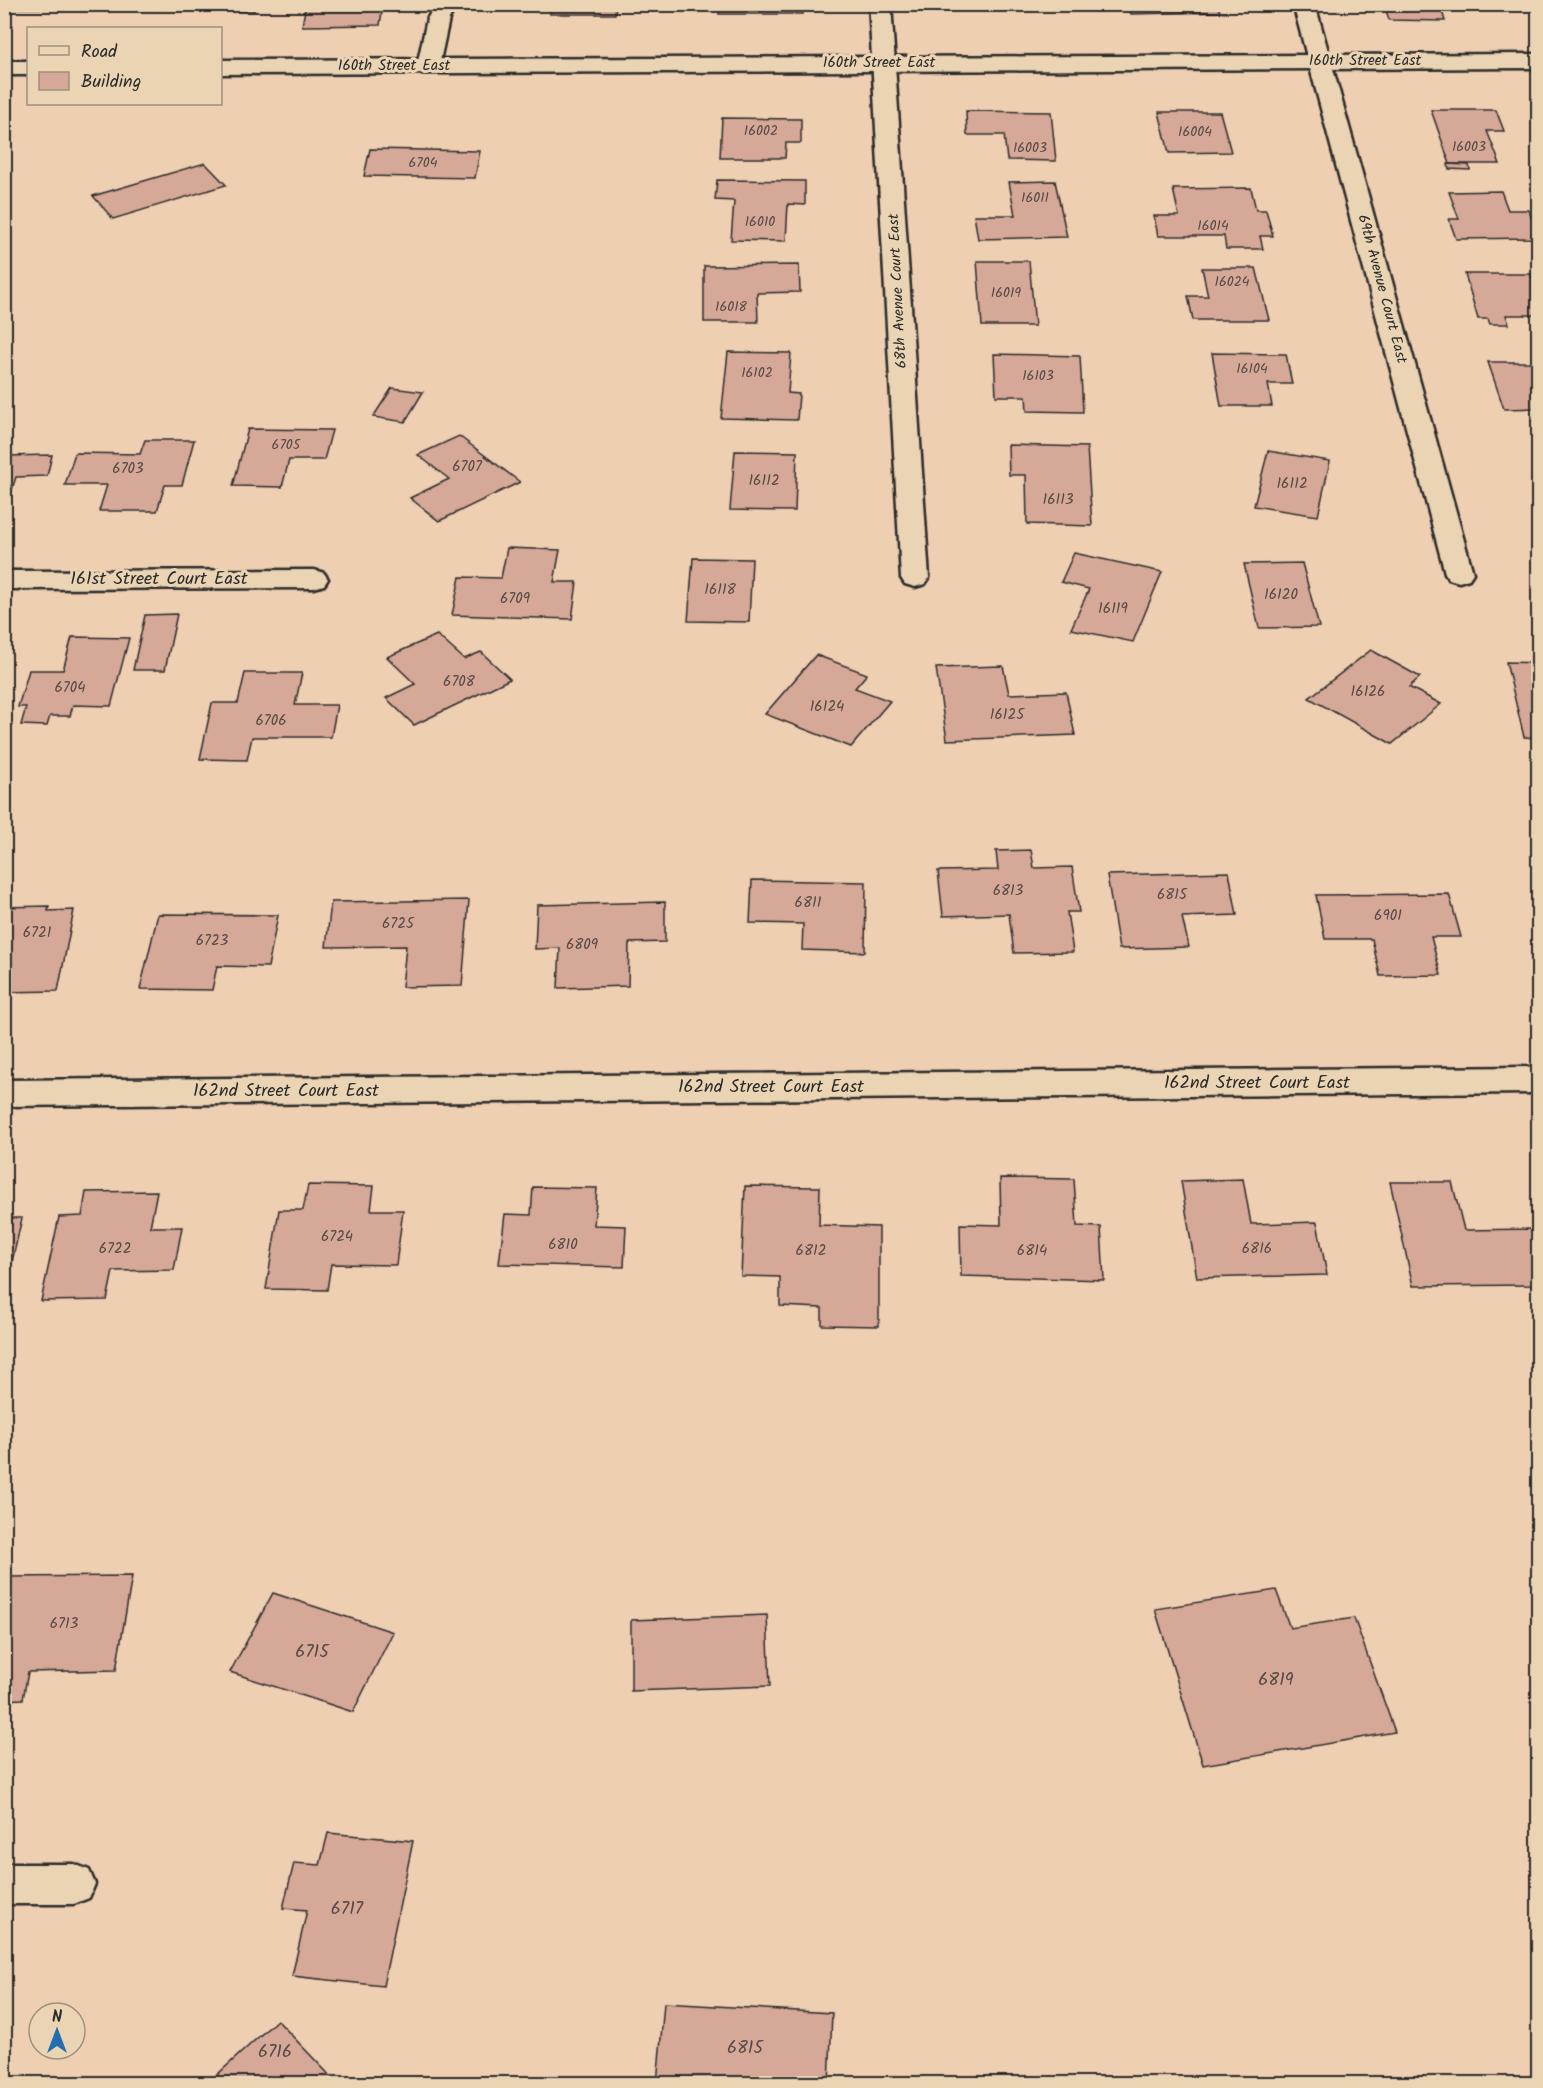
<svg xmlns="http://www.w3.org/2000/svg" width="1543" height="2088" viewBox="0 0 1543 2088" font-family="Kalam,sans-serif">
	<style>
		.building { fill: #d6a898; stroke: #2b2b2b; stroke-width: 1.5 }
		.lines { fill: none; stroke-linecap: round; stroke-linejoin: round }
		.minor-casing { stroke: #2b2b2b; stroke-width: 5 }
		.secondary-casing { stroke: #2b2b2b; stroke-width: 5 }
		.minor { fill: #ead4b3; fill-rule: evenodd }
		.secondary { fill: #ead4b3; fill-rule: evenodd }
		.labels { text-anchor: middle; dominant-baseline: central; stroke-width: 6; stroke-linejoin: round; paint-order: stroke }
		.far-number-label { font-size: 14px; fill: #564a46 }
		.far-street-label { font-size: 15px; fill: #2b2b2b; stroke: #ead4b3 }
		.number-label { font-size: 15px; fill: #564a46 }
		.street-label { font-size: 18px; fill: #2b2b2b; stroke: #ead4b3 }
		.near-number-label { font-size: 18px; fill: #564a46 }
	</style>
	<rect width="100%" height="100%" fill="#efcfb2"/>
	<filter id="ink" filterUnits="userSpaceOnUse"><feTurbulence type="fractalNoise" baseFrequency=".0167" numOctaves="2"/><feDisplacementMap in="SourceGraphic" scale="12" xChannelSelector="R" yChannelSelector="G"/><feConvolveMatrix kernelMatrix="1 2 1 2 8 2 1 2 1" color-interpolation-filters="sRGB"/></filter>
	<g filter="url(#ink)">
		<g class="building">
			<polygon points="4,4 42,4 41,8 4,8"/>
			<polygon points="141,4 194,4 192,9 140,10"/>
			<polygon points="206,4 255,4 254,11 204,11"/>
			<polygon points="306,4 383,4 380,25 302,26"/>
			<polygon points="532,4 616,4 615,14 550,14 550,7 531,7"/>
			<rect x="719" y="4" width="84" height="10"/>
			<polygon points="949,4 1025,4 1025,8 950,8"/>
			<polygon points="1129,4 1218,4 1220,12 1131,14"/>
			<polygon points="1384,4 1440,4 1445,21 1389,20"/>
			<polygon points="1431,110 1496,110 1504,131 1487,131 1500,164 1450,164"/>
			<polygon points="966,111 1051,112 1056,161 1007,160 1004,135 967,135"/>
			<polygon points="1159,112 1220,112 1231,152 1169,153"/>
			<polygon points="722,118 801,119 801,143 786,143 785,158 720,158"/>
			<polygon points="370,149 480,151 475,178 364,176"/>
			<polygon points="205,163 226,185 113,219 93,196"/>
			<polygon points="1448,164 1469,165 1470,170 1449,169"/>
			<polygon points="717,180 805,181 805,205 788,204 786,241 731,240 734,201 715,200"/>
			<polygon points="1055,181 1067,237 978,239 974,215 1015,215 1009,182"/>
			<polygon points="1251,188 1256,210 1266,210 1273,236 1260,236 1263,249 1226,249 1224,236 1158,236 1154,216 1179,216 1173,189"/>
			<polygon points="1501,191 1508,210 1529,210 1538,238 1456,239 1449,219 1459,219 1449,192"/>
			<polygon points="977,261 1029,261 1035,326 982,326"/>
			<polygon points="799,265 800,292 757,293 758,322 704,322 704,266"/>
			<polygon points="1202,268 1256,268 1269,320 1193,320 1188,296 1208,296"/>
			<polygon points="1465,274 1531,274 1538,297 1538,315 1506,315 1509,324 1490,324 1488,319 1478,319"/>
			<polygon points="728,352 791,353 788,393 799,394 797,420 721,418"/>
			<polygon points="1212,353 1286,354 1292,384 1268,384 1272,406 1221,406"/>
			<polygon points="994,354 1080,356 1083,412 1027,411 1026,396 996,396"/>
			<polygon points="1488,362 1538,362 1538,408 1504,409"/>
			<polygon points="392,388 423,392 405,422 373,417"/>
			<polygon points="248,429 332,430 324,460 289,460 282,487 233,486"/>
			<polygon points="459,436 520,482 439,521 410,498 449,479 418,455"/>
			<polygon points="145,440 194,440 182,485 165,485 157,511 99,511 107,485 65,485 75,453 140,454"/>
			<polygon points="1008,445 1087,447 1092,526 1027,524 1026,475 1009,475"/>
			<polygon points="735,451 797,452 795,511 730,510"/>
			<polygon points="1268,451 1330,461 1318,516 1254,506"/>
			<polygon points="52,455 47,476 16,477 4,514 4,456"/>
			<polygon points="507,548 560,550 554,582 577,582 572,619 452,615 460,577 501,578"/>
			<polygon points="1074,553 1162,572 1133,642 1071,629 1089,589 1061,582"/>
			<polygon points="693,558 752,559 749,622 688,621"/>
			<polygon points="1302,563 1319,627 1259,628 1244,564"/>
			<polygon points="177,614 165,670 133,670 145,615"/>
			<polygon points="437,635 464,659 481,652 510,679 414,725 386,698 415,684 387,657"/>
			<polygon points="72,637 129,638 111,706 73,705 70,716 50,716 47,726 21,725 26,707 18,707 29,670 63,670"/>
			<polygon points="1371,650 1420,677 1409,687 1441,704 1392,744 1309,698"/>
			<polygon points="816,655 867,674 855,688 890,701 851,747 765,714"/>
			<polygon points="1506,662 1538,663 1538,738 1524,737"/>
			<polygon points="1003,666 1009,694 1066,692 1075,735 947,740 936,668"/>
			<polygon points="245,673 302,673 295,705 337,705 331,737 252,737 247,760 200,759 212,703 238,703"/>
			<polygon points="1031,850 1034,868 1072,867 1079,912 1067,912 1073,952 1014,953 1009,914 943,916 938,871 998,870 996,851"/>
			<polygon points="1229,872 1237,915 1182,917 1189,947 1119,949 1107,875"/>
			<polygon points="752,880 866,882 865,952 802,950 803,924 750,923"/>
			<polygon points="1532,892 1538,893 1538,919"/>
			<polygon points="1449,894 1461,937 1431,937 1441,975 1380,976 1372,939 1325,939 1316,895"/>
			<polygon points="469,900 462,986 402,987 406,946 326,947 331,902"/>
			<polygon points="665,902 665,942 629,943 628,986 558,988 560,948 535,949 537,905"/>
			<polygon points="49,906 48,911 74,910 58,991 4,992 4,907"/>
			<polygon points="158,914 278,915 268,967 217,966 212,990 140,989"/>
			<polygon points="1000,1178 1074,1179 1077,1226 1101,1227 1104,1280 961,1276 960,1224 1001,1225"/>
			<polygon points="1243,1179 1251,1224 1317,1222 1327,1275 1197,1278 1181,1181"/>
			<polygon points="1390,1182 1452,1182 1464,1230 1535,1229 1538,1241 1538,1285 1413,1286"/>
			<polygon points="308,1185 374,1186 371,1210 403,1210 396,1265 331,1264 327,1290 266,1289 279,1210 303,1210"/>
			<polygon points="745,1186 820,1187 819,1225 879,1227 879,1326 822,1325 822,1308 780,1306 780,1277 741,1276"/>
			<polygon points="533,1187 597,1188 594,1225 626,1226 624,1267 499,1264 505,1214 531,1215"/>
			<polygon points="157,1191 150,1227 182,1227 174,1270 113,1271 107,1300 41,1301 59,1217 82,1216 86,1192"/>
			<polygon points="4,1218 22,1218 9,1275 4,1275"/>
			<polygon points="132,1576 116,1670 28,1672 23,1699 4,1700 4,1577"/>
			<polygon points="1276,1590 1290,1628 1354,1618 1395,1732 1203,1765 1155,1609"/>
			<polygon points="273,1593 393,1632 353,1712 230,1672"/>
			<polygon points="767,1615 770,1686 631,1691 631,1620"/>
			<polygon points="328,1833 413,1841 383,1986 292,1976 307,1910 283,1908 294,1863 320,1865"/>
			<polygon points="664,2003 832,2013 829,2084 657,2084"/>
			<polygon points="277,2020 338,2084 207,2084"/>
		</g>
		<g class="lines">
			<g class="minor-casing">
				<g id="minor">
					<polygon points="436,4 457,4 449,19 439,66 436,71 428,73 420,71 417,66 427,19"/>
					<polygon points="869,4 891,4 929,578 925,584 915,587 905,584 901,578"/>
					<polygon points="1293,4 1315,4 1473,573 1469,579 1459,582 1449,579 1445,573"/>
					<polygon points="314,570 324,573 328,579 324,585 314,588 4,589 4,571"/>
					<polygon points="1538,1067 1538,1093 4,1106 4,1080"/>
					<polygon points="4,1864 74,1864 89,1870 95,1884 89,1898 74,1904 4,1904"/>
				</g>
			</g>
			<g class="secondary-casing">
				<g id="secondary">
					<polygon points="1538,54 1538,68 220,74 220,60"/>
					<rect x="4" y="61" width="24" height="14"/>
				</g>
			</g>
			<use href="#minor" class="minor"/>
			<use href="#secondary" class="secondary"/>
		</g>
	</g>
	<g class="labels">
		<g class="far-number-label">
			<text x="761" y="131">16002</text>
			<text x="1195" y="132">16004</text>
			<text x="1469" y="147">16003</text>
			<text x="1030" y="148">16003</text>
			<text x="423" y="163">6704</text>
			<text x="1035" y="198">16011</text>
			<text x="760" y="222">16010</text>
			<text x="1213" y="226">16014</text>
			<text x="1232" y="282">16024</text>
			<text x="1006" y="293">16019</text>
			<text x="731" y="307">16018</text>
			<text x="1252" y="369">16104</text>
			<text x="757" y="373">16102</text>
			<text x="1038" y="376">16103</text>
			<text x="286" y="445">6705</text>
		</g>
		<g class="far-street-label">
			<text x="1365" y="61">160th Street East</text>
			<text x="879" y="63">160th Street East</text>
			<text x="394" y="66">160th Street East</text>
			<text transform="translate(1382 289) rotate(75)">69th Avenue Court East</text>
			<text transform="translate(898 291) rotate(-93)">68th Avenue Court East</text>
		</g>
		<g class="number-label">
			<text x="467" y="467">6707</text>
			<text x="128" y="469">6703</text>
			<text x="764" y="481">16112</text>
			<text x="1292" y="484">16112</text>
			<text x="1058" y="500">16113</text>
			<text x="720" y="590">16118</text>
			<text x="1281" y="595">16120</text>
			<text x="515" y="599">6709</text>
			<text x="1113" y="609">16119</text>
			<text x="459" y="682">6708</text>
			<text x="70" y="688">6704</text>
			<text x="1368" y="692">16126</text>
			<text x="827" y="707">16124</text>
			<text x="1007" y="715">16125</text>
			<text x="271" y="721">6706</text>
			<text x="1008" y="891">6813</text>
			<text x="1172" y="895">6815</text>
			<text x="808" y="903">6811</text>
			<text x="1388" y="916">6901</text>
			<text x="398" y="924">6725</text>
			<text x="37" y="933">6721</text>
			<text x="212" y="941">6723</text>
			<text x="582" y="945">6809</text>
			<text x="337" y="1237">6724</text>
			<text x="563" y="1245">6810</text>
			<text x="115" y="1249">6722</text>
			<text x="1257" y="1249">6816</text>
			<text x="811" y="1251">6812</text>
			<text x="1032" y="1251">6814</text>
			<text x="64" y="1624">6713</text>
		</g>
		<g class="street-label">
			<text x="159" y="579">161st Street Court East</text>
			<text x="1257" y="1083">162nd Street Court East</text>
			<text x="771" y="1087">162nd Street Court East</text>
			<text x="286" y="1091">162nd Street Court East</text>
		</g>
		<g class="near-number-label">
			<text x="312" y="1652">6715</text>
			<text x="1276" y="1680">6819</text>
			<text x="347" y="1909">6717</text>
			<text x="745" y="2048">6815</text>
			<text x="275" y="2052">6716</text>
		</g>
	</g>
	<rect width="1543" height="2088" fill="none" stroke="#ead4b3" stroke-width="24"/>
	<rect x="12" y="12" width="1519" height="2064" fill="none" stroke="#2b2b2b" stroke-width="2" filter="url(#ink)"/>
	<rect x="27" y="27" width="195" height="78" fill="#ead4b3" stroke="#9e907d" stroke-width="1.5"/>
	<rect x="39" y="46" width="30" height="9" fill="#ead4b3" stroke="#9e907d" stroke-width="1.5"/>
	<text x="81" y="57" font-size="18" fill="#2b2b2b">Road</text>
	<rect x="39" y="72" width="30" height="18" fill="#d6a898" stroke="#9e907d" stroke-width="1.5"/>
	<text x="81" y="87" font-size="18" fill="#2b2b2b">Building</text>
	<g transform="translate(57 2031)"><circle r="28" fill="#ead4b3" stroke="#9e907d" stroke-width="1.5"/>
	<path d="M0-4.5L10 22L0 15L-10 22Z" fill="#1f6fb2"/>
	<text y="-9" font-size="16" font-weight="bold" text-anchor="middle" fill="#2b2b2b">N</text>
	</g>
</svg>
